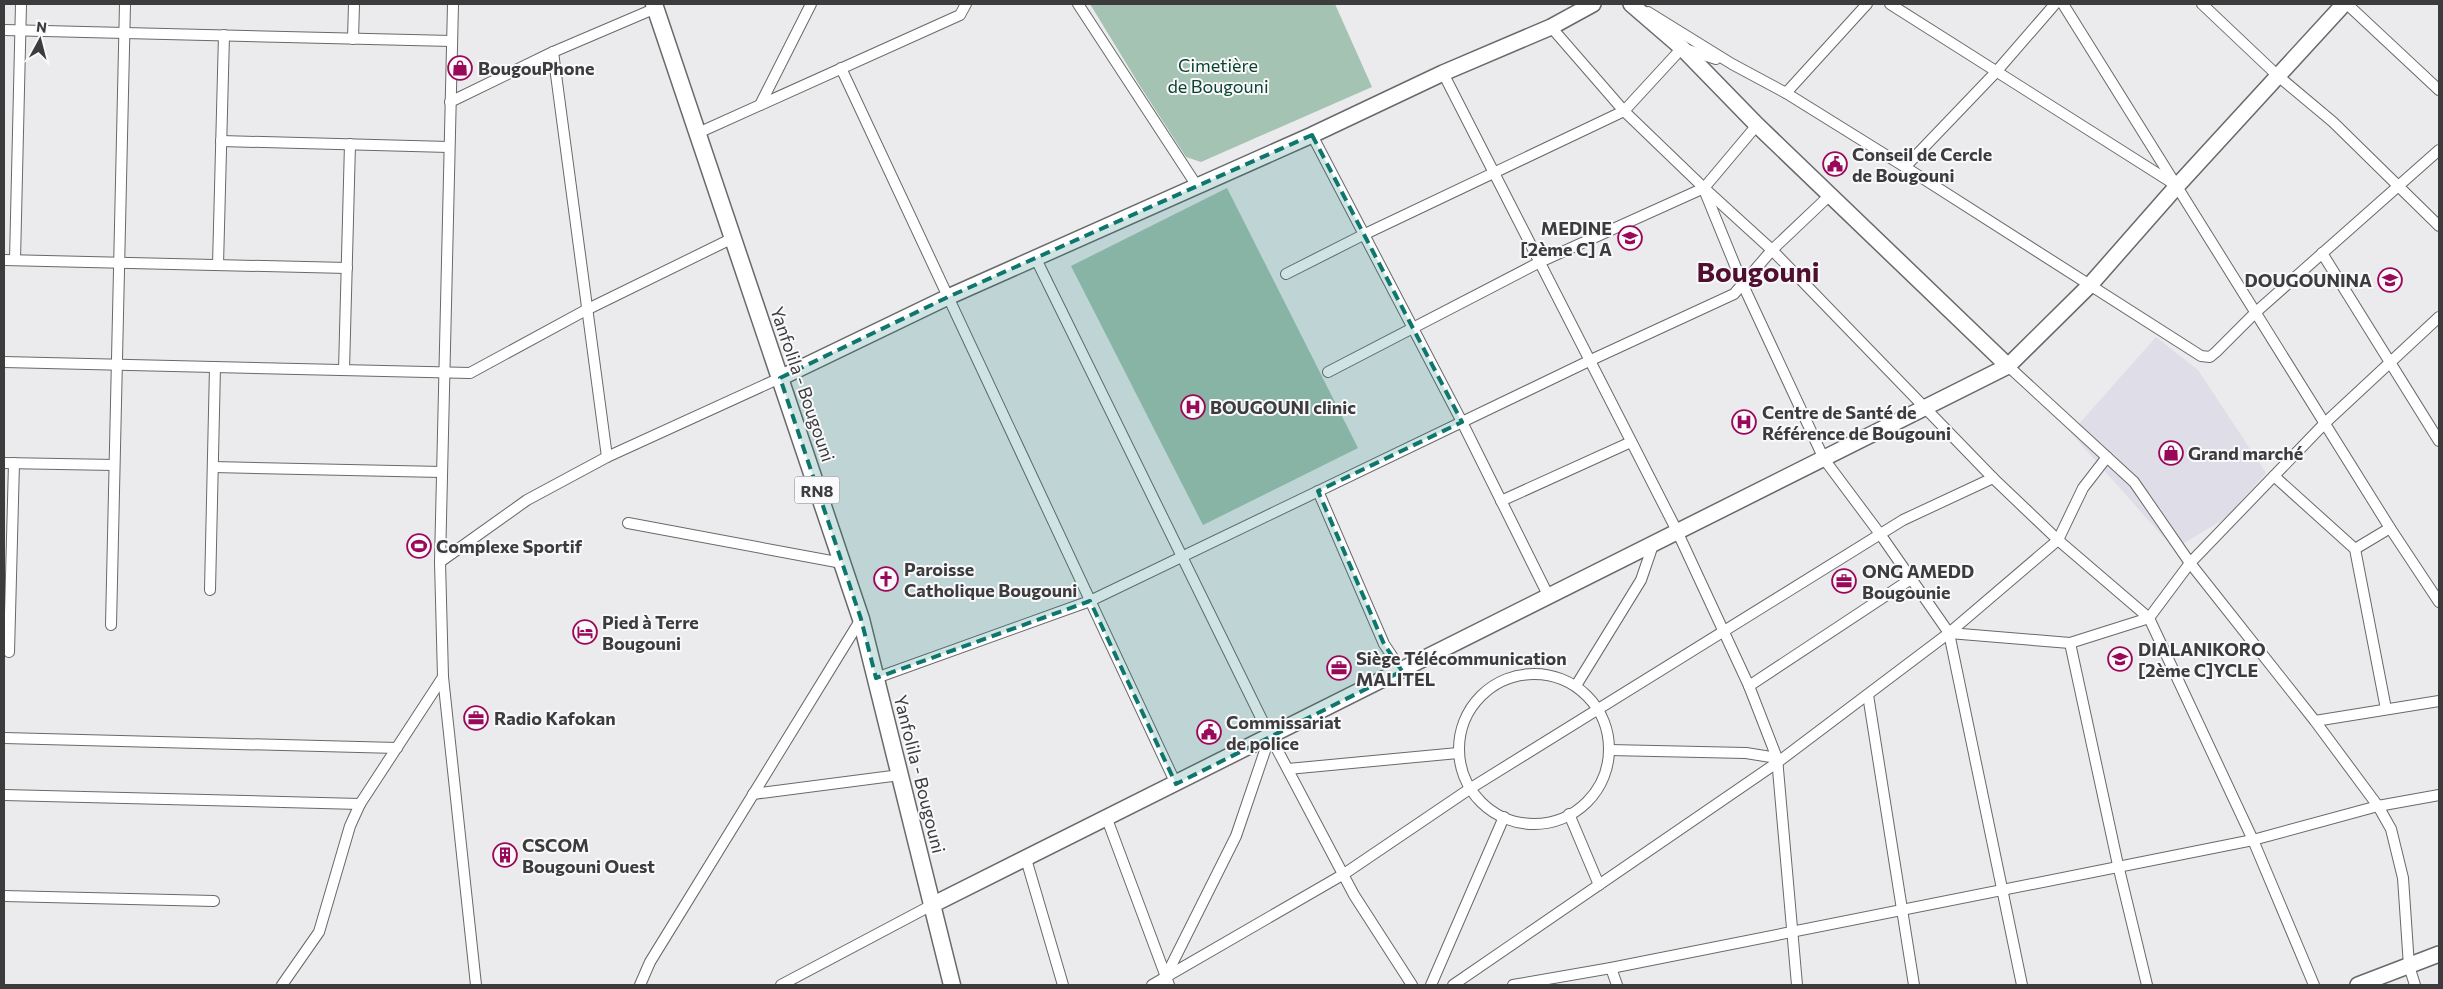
<svg xmlns="http://www.w3.org/2000/svg" width="2443" height="989" viewBox="0 0 2443 989" font-family="Commissioner,sans-serif">
	<style>
		.built { fill: #dfdee8 }
		.green { fill: #a5c3b3 }
		.lines { fill: none; stroke-linecap: round; stroke-linejoin: round }
		.street-casing { stroke: #69696b; stroke-width: 12 }
		.secondary-casing { stroke: #69696b; stroke-width: 18 }
		.primary-casing { stroke: #69696b; stroke-width: 19 }
		.street { stroke: #fff; stroke-width: 10 }
		.secondary { stroke: #fff; stroke-width: 15 }
		.primary { stroke: #fff; stroke-width: 16 }
		.marked { fill: #0f766e; fill-opacity: 0.2; stroke: #0f766e; stroke-width: 4; stroke-dasharray: 10 6; stroke-linejoin: round }
		.labels { text-anchor: middle; dominant-baseline: central; stroke-width: 4; stroke-linejoin: round; paint-order: stroke }
		.shield { fill: #f9f9fc; stroke: #757576; stroke-width: 1 }
		.shield-label { font-size: 16px; font-weight: bold; fill: #3c3c3d }
		.park-label { font-size: 18px; fill: #0b442e; stroke: #f9f9fc }
		.poi-label { font-size: 18px; font-weight: bold; fill: #3c3c3d; stroke: #f9f9fc; text-anchor: start }
		.street-label { font-size: 18px; fill: #3c3c3d; stroke: #f9f9fc }
		.town-label { font-size: 28px; font-weight: bold; fill: #500f2e; stroke: #f9f9fc }
	</style>
	<rect width="100%" height="100%" fill="#ebebee"/>
	<polygon class="built" points="2156,337 2198,370 2266,473 2226,518 2174,549 2071,433"/>
	<g class="green">
		<polygon points="1090,4 1335,4 1372,87 1201,162 1186,157 1140,86"/>
		<polygon points="1227,188 1358,448 1203,525 1071,266"/>
	</g>
	<g class="lines">
		<g class="street-casing">
			<g id="street">
				<polyline points="453,4 440,562 443,677 476,985"/>
				<polyline points="1078,4 1197,186"/>
				<polyline points="1890,4 2174,184"/>
				<polyline points="2063,4 2390,528 2439,602"/>
				<polyline points="2202,4 2278,76 2333,122 2439,226"/>
				<polyline points="2347,4 2439,90"/>
				<polyline points="1648,12 1732,64 1786,93 1905,167 2201,356 2210,357 2216,352 2256,312 2439,150"/>
				<polyline points="1551,27 1624,111 1704,188 1772,250 1993,478 2058,540 2149,618 2253,840 2314,985"/>
				<polyline points="4,30 452,41"/>
				<polyline points="353,39 354,4"/>
				<polyline points="553,52 607,457"/>
				<polyline points="841,68 1176,784"/>
				<polyline points="1443,73 1677,531 1749,686 1777,758 1797,985"/>
				<polyline points="1786,93 1867,4"/>
				<polyline points="450,102 553,52 656,8 657,5"/>
				<polyline points="760,105 811,4"/>
				<polyline points="698,133 960,15 966,4"/>
				<polyline points="1312,135 1462,422 1549,597"/>
				<polyline points="221,141 449,147"/>
				<polyline points="1905,167 1996,72 2055,4"/>
				<polyline points="1705,192 1743,285 1824,459 1880,534 1949,633 2022,985"/>
				<polyline points="2322,253 2439,441"/>
				<polyline points="1035,257 1270,736 1354,895 1412,985"/>
				<polyline points="4,260 347,268"/>
				<polyline points="15,260 21,4"/>
				<polyline points="218,265 224,35"/>
				<polyline points="1286,274 1363,235 1624,111 1682,48 1716,59"/>
				<polyline points="4,362 470,373 586,310 733,238"/>
				<polyline points="2008,366 2134,482 2190,563 2315,721 2378,806 2391,829 2403,878 2409,966 2415,985"/>
				<polyline points="344,370 350,144"/>
				<polyline points="1328,372 1540,262 1704,188 1757,125"/>
				<polyline points="4,463 114,465"/>
				<polyline points="213,467 442,472"/>
				<polyline points="2274,476 2355,549 2386,709"/>
				<polyline points="1318,491 1384,644 1402,671"/>
				<polyline points="1501,501 1631,442"/>
				<polyline points="628,523 842,563"/>
				<polyline points="2355,549 2390,528"/>
				<polyline points="440,562 527,500 607,457 780,378"/>
				<polyline points="210,590 215,367"/>
				<polyline points="111,625 125,4"/>
				<polyline points="1949,633 2070,643 2149,618 2190,563 2325,423 2439,317"/>
				<polyline points="2070,643 2118,865 2147,985"/>
				<polyline points="9,652 14,463"/>
				<circle cx="1534" cy="749" r="75"/>
				<polyline points="876,678 1090,601 1591,360 1734,294 1772,250 1830,195"/>
				<polyline points="1577,684 1641,580 1653,545"/>
				<polyline points="1749,686 1911,579"/>
				<polyline points="1868,695 1914,985"/>
				<polyline points="2315,721 2439,701"/>
				<polyline points="4,738 397,748"/>
				<polyline points="1609,750 1746,753 1777,758"/>
				<polyline points="1288,769 1458,753"/>
				<polyline points="753,794 900,775"/>
				<polyline points="4,795 360,804"/>
				<polyline points="1569,814 1599,885"/>
				<polyline points="1107,819 1169,985"/>
				<polyline points="1026,859 1063,985"/>
				<polyline points="4,896 214,901"/>
				<polyline points="1611,968 1617,985"/>
				<polyline points="1166,976 1236,836 1270,736"/>
				<polyline points="282,985 319,932 350,826 360,804 443,677"/>
				<polyline points="640,985 650,962 861,619"/>
				<polyline points="781,985 932,905"/>
				<polyline points="1152,985 1344,874 1471,788 1903,520 1993,478"/>
				<polyline points="1431,985 1504,817"/>
				<polyline points="1453,985 1778,762 1949,633 2058,540 2083,488 2107,457"/>
				<polyline points="1513,985 1611,968 2253,840 2378,806 2439,795"/>
			</g>
		</g>
		<g class="secondary-casing">
			<g id="secondary">
				<polyline points="1631,4 1682,48 1757,125 2008,366"/>
				<polyline points="780,378 948,297 1312,135 1443,73 1551,27 1593,4"/>
				<polyline points="932,905 2008,366 2090,285 2177,186 2344,4"/>
				<polyline points="2358,985 2439,954"/>
			</g>
		</g>
		<g class="primary-casing">
			<polyline id="primary" points="654,4 861,619 952,985"/>
		</g>
		<use href="#street" class="street"/>
		<use href="#secondary" class="secondary"/>
		<use href="#primary" class="primary"/>
	</g>
	<path class="marked" d="M1312,135L1462,422L1318,491L1384,644L1402,671L1176,784L1090,601L876,678L861,619L780,378L948,297Z"/>
	<defs>
		<g id="shop-ring" transform="scale(1.25)"><circle r="9.5" fill="#f9f9fc" stroke="#9a0959" stroke-width="1.5"/><path d="M-5-2.5h2.3a2.7 3.5 0 0 1 5.4 0H5L5.5 6h-11ZM-1.5-2.5h3a1.5 2.3 0 0 0-3 0Z" fill="#9a0959"/></g>
		<g id="civic-ring" transform="scale(1.25)"><circle r="9.5" fill="#f9f9fc" stroke="#9a0959" stroke-width="1.5"/><path d="M-.6-6.5H3V-4.5H.6V-3L4-1V1h2V6H-6V1h2V-1L-.6-3ZM-1.2 2.5V6h2.4V2.5Z" fill="#9a0959"/></g>
		<g id="school-ring" transform="scale(1.25)"><circle r="9.5" fill="#f9f9fc" stroke="#9a0959" stroke-width="1.5"/><path d="M0-5L7-2L0 1L-7-2ZM-4 1L0 2.5L4 1V4Q0 6-4 4Z" fill="#9a0959"/></g>
		<g id="hospital-ring" transform="scale(1.25)"><circle r="9.5" fill="#f9f9fc" stroke="#9a0959" stroke-width="1.5"/><path d="M-5-5h3v3.5h4V-5h3V5h-3V1.5h-4V5h-3Z" fill="#9a0959"/></g>
		<g id="stadium-ring" transform="scale(1.25)"><circle r="9.5" fill="#f9f9fc" stroke="#9a0959" stroke-width="1.5"/><path d="M0-5a6.5 5 0 1 0 0 10a6.5 5 0 1 0 0-10ZM-3.5-1.8h7v3.6h-7Z" fill="#9a0959"/></g>
		<g id="church-ring" transform="scale(1.25)"><circle r="9.5" fill="#f9f9fc" stroke="#9a0959" stroke-width="1.5"/><path d="M-1.2-6h2.4v3.5h3.3v2.4h-3.3V6h-2.4V-.1h-3.3v-2.4h3.3Z" fill="#9a0959"/></g>
		<g id="office-ring" transform="scale(1.25)"><circle r="9.5" fill="#f9f9fc" stroke="#9a0959" stroke-width="1.5"/><path d="M-6-3h4V-5.5h4V-3h4V5H-6ZM-1-4.5V-3h2v-1.5ZM-6 0V1H6V0Z" fill="#9a0959"/></g>
		<g id="hotel-ring" transform="scale(1.25)"><circle r="9.5" fill="#f9f9fc" stroke="#9a0959" stroke-width="1.5"/><path d="M-6-4.5h1.5V1H6V5H4.5V3h-9V5H-6ZM-4 0a1.8 1.8 0 1 1 3.6 0ZM.5 0V-2.5h3Q6-2.5 6 0Z" fill="#9a0959"/></g>
		<g id="building-ring" transform="scale(1.25)"><circle r="9.5" fill="#f9f9fc" stroke="#9a0959" stroke-width="1.5"/><path d="M-4-6H4V6H1V3H-1V6H-4ZM-2.5-4.3h1.7v1.8h-1.7ZM.8-4.3h1.7v1.8H.8ZM-2.5-1h1.7V.8h-1.7ZM.8-1h1.7V.8H.8Z" fill="#9a0959"/></g>
	</defs>
	<g fill-rule="evenodd">
		<use href="#shop-ring" x="460" y="68"/>
		<use href="#civic-ring" x="1835" y="164"/>
		<use href="#school-ring" x="1630" y="238"/>
		<use href="#school-ring" x="2390" y="280"/>
		<use href="#hospital-ring" x="1193" y="407"/>
		<use href="#hospital-ring" x="1744" y="422"/>
		<use href="#shop-ring" x="2171" y="453"/>
		<use href="#stadium-ring" x="419" y="546"/>
		<use href="#church-ring" x="886" y="579"/>
		<use href="#office-ring" x="1844" y="581"/>
		<use href="#hotel-ring" x="585" y="632"/>
		<use href="#school-ring" x="2120" y="659"/>
		<use href="#office-ring" x="1339" y="668"/>
		<use href="#office-ring" x="476" y="718"/>
		<use href="#civic-ring" x="1209" y="732"/>
		<use href="#building-ring" x="505" y="855"/>
	</g>
	<g class="labels">
		<rect class="shield" x="794.5" y="476.5" width="45" height="27" rx="4"/>
		<g class="shield-label">
			<text x="817" y="490">RN8</text>
		</g>
		<g class="park-label">
			<text x="1218" y="65">Cimetière<tspan x="1218" dy="21">de Bougouni</tspan></text>
		</g>
		<g class="poi-label">
			<text x="478" y="68">BougouPhone</text>
			<text x="1852" y="154">Conseil de Cercle<tspan x="1852" dy="21">de Bougouni</tspan></text>
			<text x="1612" y="228" text-anchor="end">MEDINE<tspan x="1612" dy="21">[2ème C] A</tspan></text>
			<text x="2372" y="280" text-anchor="end">DOUGOUNINA</text>
			<text x="1210" y="407">BOUGOUNI clinic</text>
			<text x="1762" y="412">Centre de Santé de<tspan x="1762" dy="21">Référence de Bougouni</tspan></text>
			<text x="2188" y="453">Grand marché</text>
			<text x="436" y="546">Complexe Sportif</text>
			<text x="904" y="569">Paroisse<tspan x="904" dy="21">Catholique Bougouni</tspan></text>
			<text x="1862" y="571">ONG AMEDD<tspan x="1862" dy="21">Bougounie</tspan></text>
			<text x="602" y="622">Pied à Terre<tspan x="602" dy="21">Bougouni</tspan></text>
			<text x="2138" y="649">DIALANIKORO<tspan x="2138" dy="21">[2ème C]YCLE</tspan></text>
			<text x="1356" y="658">Siège Télécommunication<tspan x="1356" dy="21">MALITEL</tspan></text>
			<text x="494" y="718">Radio Kafokan</text>
			<text x="1226" y="722">Commissariat<tspan x="1226" dy="21">de police</tspan></text>
			<text x="522" y="845">CSCOM<tspan x="522" dy="21">Bougouni Ouest</tspan></text>
		</g>
		<g class="street-label">
			<text transform="translate(803 384) rotate(71)">Yanfolila - Bougouni</text>
			<text transform="translate(920 774) rotate(76)">Yanfolila - Bougouni</text>
		</g>
		<g class="town-label">
			<text x="1758" y="271">Bougouni</text>
		</g>
	</g>
	<rect width="2443" height="989" fill="none" stroke="#3c3c3d" stroke-width="10"/>
	<g transform="translate(40 40) rotate(7)" stroke="#f9f9fc" stroke-width="4" paint-order="stroke">
	<path d="M0-4L9 19L0 12L-9 19Z" fill="#3c3c3d"/>
	<text y="-8" font-size="14" font-weight="bold" text-anchor="middle" fill="#3c3c3d">N</text>
	</g>
</svg>
